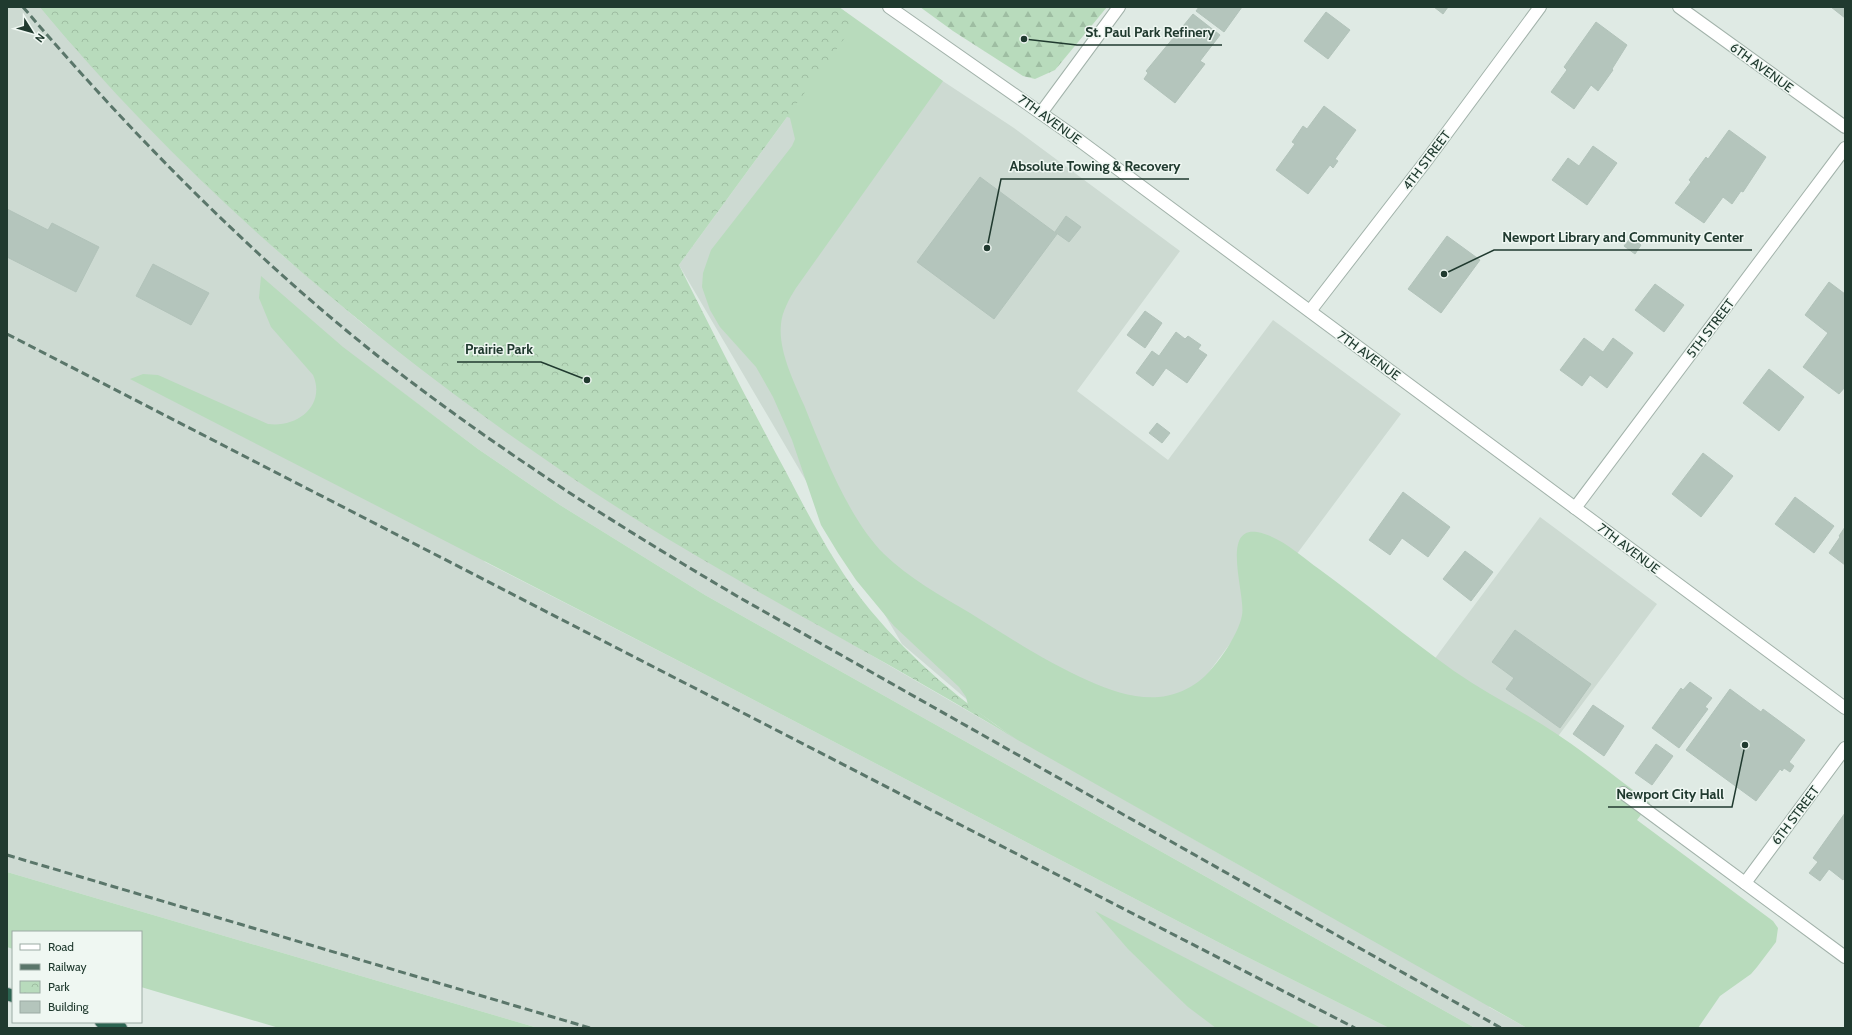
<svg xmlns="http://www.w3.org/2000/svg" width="1852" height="1035" viewBox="0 0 1852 1035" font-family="Cabin,sans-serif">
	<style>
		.built { fill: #cddad2 }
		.grass { fill: #b8dbbc }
		.forest { fill: url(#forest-firs) }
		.park { fill: url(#park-crowns) }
		.building { fill: #b4c5bc; stroke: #b2c3ba }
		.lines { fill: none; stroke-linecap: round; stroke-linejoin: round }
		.minor-casing { stroke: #a2b2aa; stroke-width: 14 }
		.highway-casing { stroke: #bcc4c1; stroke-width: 14 }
		.minor { stroke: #fff; stroke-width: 12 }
		.highway { stroke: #2d6552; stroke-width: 12 }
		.rail { stroke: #5a766a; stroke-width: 3; stroke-dasharray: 8 4; stroke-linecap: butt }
		.labels { text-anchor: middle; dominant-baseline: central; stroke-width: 3; stroke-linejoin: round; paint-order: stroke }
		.street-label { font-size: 13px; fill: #203a2f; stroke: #eff7f2 }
		.leader { fill: none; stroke: #203a2f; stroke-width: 1.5 }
		.callout-dot { fill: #203a2f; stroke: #eff7f2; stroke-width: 1.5 }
		.callout-label { font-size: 14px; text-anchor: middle; font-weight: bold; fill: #203a2f; stroke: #eff7f2; stroke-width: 3; stroke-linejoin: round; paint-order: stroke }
	</style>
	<defs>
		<pattern id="forest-firs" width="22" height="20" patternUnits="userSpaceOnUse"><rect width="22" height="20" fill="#b8dbbc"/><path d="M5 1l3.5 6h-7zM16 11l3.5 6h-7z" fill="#9ebda2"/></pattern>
		<pattern id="park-crowns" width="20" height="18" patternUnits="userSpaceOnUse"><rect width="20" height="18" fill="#b8dbbc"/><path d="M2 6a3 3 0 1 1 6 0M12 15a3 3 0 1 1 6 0" fill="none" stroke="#9ebda2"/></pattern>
	</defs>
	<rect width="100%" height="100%" fill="#dfeae4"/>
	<polygon class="built" points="7,7 40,7 140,118 237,213 283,256 362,323 459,397 573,478 639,521 1006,733 902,644 679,265 857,21 920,66 1014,128 1180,251 1077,391 1168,460 1273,320 1401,414 1171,723 1125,800 1269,882 1540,517 1657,604 1559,735 1489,1007 1527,1028 1475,1028 705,595 560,505 478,449 374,371 485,562 708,676 1239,953 1389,1028 538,1028 7,872"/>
	<g class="grass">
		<path d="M40,7H839L943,81L796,288C789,299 782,312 781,324C778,350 794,382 804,405C823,452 848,518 884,554C909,578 941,596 970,613C1008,637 1048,663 1089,681C1111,691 1135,699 1159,697C1171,696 1185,691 1195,684C1212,674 1239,635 1242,615C1246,596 1220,526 1257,532C1280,536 1301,556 1319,569C1364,602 1408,638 1454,671C1483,691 1514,707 1543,725C1578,747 1611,774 1644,798L1650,803L1637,820L1773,921L1778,928L1776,942L1757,967L1751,974L1720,996L1698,1028H1527L1016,739L968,705L966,697L959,687L894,626L856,580L838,553L821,525L792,440L773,397L756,367L720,327L710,310L702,287L703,273L711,250L792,146L795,139L790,118L783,115L459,397C307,286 160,152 40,7Z"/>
		<path d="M261,276L343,347L478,449L560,505L705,595L1475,1028H1389L1239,953L708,676L130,379L143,374L158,375L268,424C298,428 326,405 313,375L271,327L259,298Z"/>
		<polygon points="7,872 538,1028 279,1028 141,987 141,932 13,932 13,949 7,947"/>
		<polygon points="1095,911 1321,1028 1216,1028 1188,1007 1163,983 1128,949"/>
	</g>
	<polygon class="forest" points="920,7 1107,7 1055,70 1035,79 1023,76 953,31"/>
	<path class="park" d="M40,7H839L857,21L679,265C714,335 749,404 786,472C811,520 837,570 871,611C913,661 963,703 1016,739C891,663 761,597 637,520C468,413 311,290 170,148C125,103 81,56 40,7Z"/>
	<g class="building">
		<polygon points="1199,7 1242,7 1224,32 1196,11"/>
		<polygon points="1434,7 1448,7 1443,14"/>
		<polygon points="1831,7 1845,7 1845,18"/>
		<polygon points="1326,12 1350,30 1328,59 1304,41"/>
		<polygon points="1193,14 1220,35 1200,61 1205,64 1175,103 1144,79 1148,73 1146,71"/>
		<polygon points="1596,22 1627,45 1612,69 1613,70 1598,91 1591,85 1574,109 1551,92 1567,70 1564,67"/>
		<polygon points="1324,106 1356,130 1335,159 1338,161 1333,168 1330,165 1308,194 1276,170 1295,144 1292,142 1303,126 1307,129"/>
		<polygon points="1729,130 1766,157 1743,192 1741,191 1732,204 1723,197 1704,223 1675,203 1691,182 1689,180 1706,157 1708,159"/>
		<polygon points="1593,146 1617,163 1587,205 1552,180 1568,158 1579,166"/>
		<polygon points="980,177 1057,234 994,319 917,262"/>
		<polygon points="7,209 48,230 52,223 99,247 76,292 7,257"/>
		<polygon points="1066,216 1081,227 1069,242 1055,232"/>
		<polygon points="1447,236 1480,260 1441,313 1408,289"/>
		<polygon points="1631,237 1641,245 1635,254 1624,246"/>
		<polygon points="153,264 209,293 191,325 136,296"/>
		<polygon points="1829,282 1845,294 1845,387 1839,394 1803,367 1828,333 1805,315"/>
		<polygon points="1655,284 1684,305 1664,332 1635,310"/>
		<polygon points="1145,311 1162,323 1145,348 1127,335"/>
		<polygon points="1176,332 1185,339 1188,336 1201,345 1198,349 1207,355 1187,383 1166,368 1153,386 1136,373 1152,351 1159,356"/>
		<polygon points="1584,338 1603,352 1613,338 1633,353 1607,388 1590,375 1582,386 1560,370"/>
		<polygon points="1769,369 1804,397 1779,431 1743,403"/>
		<polygon points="1157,423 1170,433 1162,443 1149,433"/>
		<polygon points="1703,453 1733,476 1701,517 1672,494"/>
		<polygon points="1403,492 1450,527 1428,557 1402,538 1390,555 1369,540"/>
		<polygon points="1795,497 1834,526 1814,553 1775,524"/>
		<polygon points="1845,527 1845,565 1829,553 1840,537 1839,536"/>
		<polygon points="1465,551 1493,572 1471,601 1443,579"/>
		<polygon points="1515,630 1591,684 1560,728 1506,689 1514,678 1492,662"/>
		<polygon points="1690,682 1712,698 1705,707 1708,709 1679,748 1652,728 1681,688 1683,690"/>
		<polygon points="1730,689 1761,712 1763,709 1805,740 1789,762 1794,766 1790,772 1784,768 1782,771 1780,769 1756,801 1686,750"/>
		<polygon points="1593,705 1624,726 1604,756 1573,734"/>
		<polygon points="1656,744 1673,756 1652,785 1635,773"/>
		<polygon points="1845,813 1845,877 1843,880 1829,869 1820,881 1809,873 1818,862 1813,858"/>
	</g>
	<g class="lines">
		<g class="minor-casing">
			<g id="minor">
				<polyline points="889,7 1072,135 1845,708"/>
				<polyline points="1679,7 1845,127"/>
				<polyline points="1041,113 1119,7"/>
				<polyline points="1310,311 1426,161 1540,7"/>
				<polyline points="1575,508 1845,148"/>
				<polyline points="1623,793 1845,957"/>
				<polyline points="1745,883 1845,748"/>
			</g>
		</g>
		<g class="highway-casing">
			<g id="highway">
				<polyline points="7,994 13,996"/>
				<polyline points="101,1022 121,1028"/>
			</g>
		</g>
		<use href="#minor" class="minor"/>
		<use href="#highway" class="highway"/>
		<g class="rail">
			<path d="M23,7C135,138 257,262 393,368C503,453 621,528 742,599L1501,1028"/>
			<polyline points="7,334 1355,1028"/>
			<polyline points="7,855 590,1028"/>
		</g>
	</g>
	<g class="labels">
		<g class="street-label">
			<text transform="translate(1762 67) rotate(36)">6TH AVENUE</text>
			<text transform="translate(1050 119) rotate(36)">7TH AVENUE</text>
			<text transform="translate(1426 160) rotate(-53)">4TH STREET</text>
			<text transform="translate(1710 328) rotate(-53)">5TH STREET</text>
			<text transform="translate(1369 355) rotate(36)">7TH AVENUE</text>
			<text transform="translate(1629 548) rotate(37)">7TH AVENUE</text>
			<text transform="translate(1795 815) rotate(-53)">6TH STREET</text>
		</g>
	</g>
	<path class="leader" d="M1024 39L1077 45H1222M987 248L1001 179H1189M1444 274L1494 250H1752M587 380L541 362H457M1745 745L1732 807H1608"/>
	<g class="callout-dot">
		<circle cx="1024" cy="39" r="4"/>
		<circle cx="987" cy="248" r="4"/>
		<circle cx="1444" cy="274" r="4"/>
		<circle cx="587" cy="380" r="4"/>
		<circle cx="1745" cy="745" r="4"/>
	</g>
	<g class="callout-label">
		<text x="1150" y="37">St. Paul Park Refinery</text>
		<text x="1095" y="171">Absolute Towing &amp; Recovery</text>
		<text x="1623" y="242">Newport Library and Community Center</text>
		<text x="499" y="354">Prairie Park</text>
		<text x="1670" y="799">Newport City Hall</text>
	</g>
	<rect width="1852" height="1035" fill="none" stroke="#203a2f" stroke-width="16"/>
	<rect x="12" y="931" width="130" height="92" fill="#eff7f2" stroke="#9caba4"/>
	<rect x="20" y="944" width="20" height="6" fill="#ffffff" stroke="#9caba4"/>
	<text x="48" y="951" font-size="12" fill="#203a2f">Road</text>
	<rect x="20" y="964" width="20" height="6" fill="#5a766a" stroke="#9caba4"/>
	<text x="48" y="971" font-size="12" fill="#203a2f">Railway</text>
	<rect x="20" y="981" width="20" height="12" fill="url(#park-crowns)" stroke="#9caba4"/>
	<text x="48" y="991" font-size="12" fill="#203a2f">Park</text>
	<rect x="20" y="1001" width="20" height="12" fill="#b4c5bc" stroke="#9caba4"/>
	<text x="48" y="1011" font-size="12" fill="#203a2f">Building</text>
	<g transform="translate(32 32) rotate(127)" stroke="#eff7f2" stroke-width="3" paint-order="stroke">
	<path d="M0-3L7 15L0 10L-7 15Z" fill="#203a2f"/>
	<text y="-6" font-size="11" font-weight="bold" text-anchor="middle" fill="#203a2f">N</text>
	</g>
</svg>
